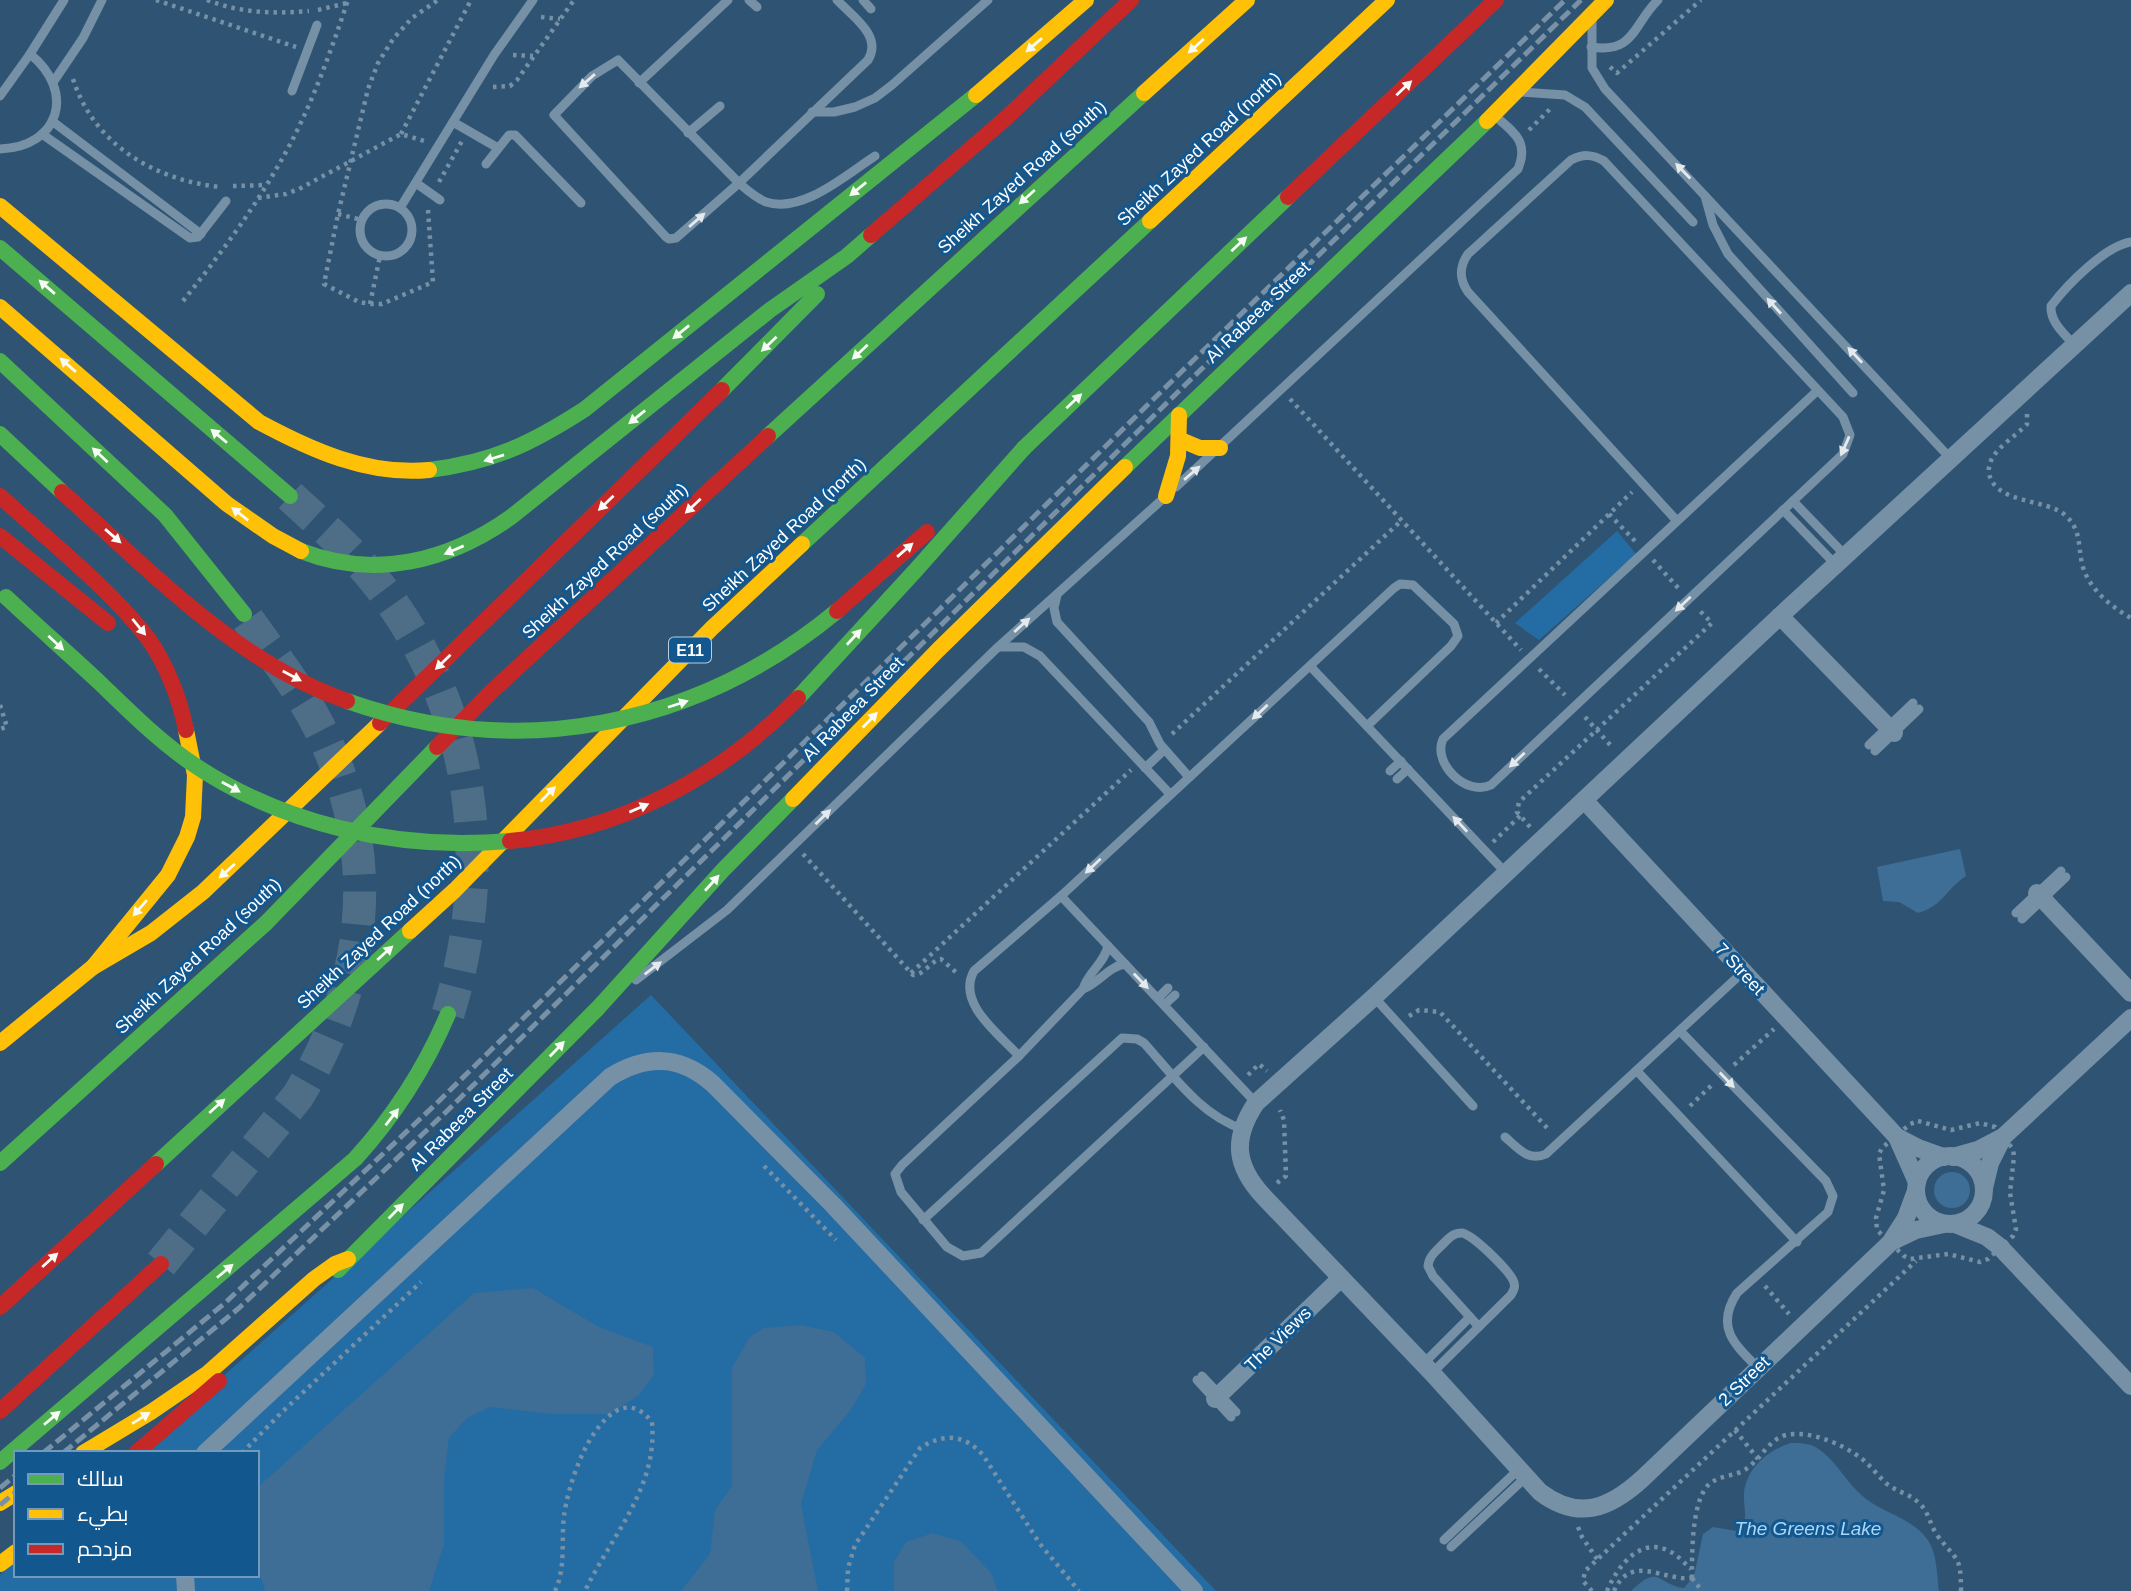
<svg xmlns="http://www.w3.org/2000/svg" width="2131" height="1591" viewBox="0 0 2131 1591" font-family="Helvetica,Cairo,sans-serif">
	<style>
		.green { fill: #246ca4 }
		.water { fill: #3e6d95 }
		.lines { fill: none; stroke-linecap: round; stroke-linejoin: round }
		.highway-tunnel { stroke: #4e6e88; stroke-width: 33; stroke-dasharray: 33 17; stroke-linecap: butt }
		.path { stroke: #7690a6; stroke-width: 4.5; stroke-dasharray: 3.5 5; stroke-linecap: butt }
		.lane { stroke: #7690a6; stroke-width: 9 }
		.street { stroke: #7690a6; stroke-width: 18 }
		.fast { stroke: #4caf50; stroke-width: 16 }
		.slow { stroke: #ffc107; stroke-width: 16 }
		.jam { stroke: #c62828; stroke-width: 16 }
		.rail { stroke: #7991a6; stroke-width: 5; stroke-dasharray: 12 5; stroke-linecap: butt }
		.fast-bridge { stroke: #4caf50; stroke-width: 16 }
		.jam-bridge { stroke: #c62828; stroke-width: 16 }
		.oneway { fill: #f6fbf6 }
		.oneway2 { fill: #e4e9ed }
		.labels { text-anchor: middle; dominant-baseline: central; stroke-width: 6; stroke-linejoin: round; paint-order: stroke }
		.shield { fill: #13578f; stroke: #b8cddd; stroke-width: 2 }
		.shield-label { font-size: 16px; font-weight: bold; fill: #fff }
		.street-label { font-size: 18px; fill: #fff; stroke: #13578f }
		.water-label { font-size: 19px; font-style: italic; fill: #aad7f8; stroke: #13578f }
	</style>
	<rect width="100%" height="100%" fill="#2f5473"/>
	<g class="green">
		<polygon points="1617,531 1636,554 1539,640 1515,623"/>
		<polygon points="651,995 1216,1591 0,1591 0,1575 16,1561 16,1575 257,1575 257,1453 137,1453"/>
	</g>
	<g class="water">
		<path d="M1960,849L1966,876C1946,889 1943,906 1918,913L1899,902L1883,901L1877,867Z"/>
		<circle cx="1952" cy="1190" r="18"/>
		<polygon points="533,1288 599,1327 653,1347 654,1375 640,1394 610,1414 552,1414 490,1407 467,1418 449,1438 444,1479 444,1544 429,1591 265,1591 257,1563 257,1488 474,1293"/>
		<polygon points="800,1325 834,1332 865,1358 866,1384 850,1411 817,1450 801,1504 818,1591 681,1591 710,1554 715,1510 732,1486 732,1368 749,1338 764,1328"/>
		<path d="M1791,1443C1800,1443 1809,1443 1817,1448C1837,1461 1847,1484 1865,1498C1885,1514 1912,1518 1927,1539C1937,1552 1937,1575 1939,1591H1631C1660,1563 1656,1584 1684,1588L1694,1576L1703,1534L1713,1527L1736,1531L1743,1526C1747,1515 1744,1509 1744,1498C1743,1471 1767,1450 1791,1443Z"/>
		<polygon points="933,1533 962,1542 991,1573 998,1591 894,1591 894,1562 906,1542"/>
	</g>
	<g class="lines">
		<g class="highway-tunnel">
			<path d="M290,496C318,522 349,548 373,578C475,703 495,863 448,1014"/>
			<path d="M161,1264L298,1096C370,978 382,850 318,725C298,686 269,650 244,614"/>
		</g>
		<g class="path">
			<polyline points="156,0 296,47"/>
			<path d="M207,0C241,13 273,14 309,11"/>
			<polyline points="318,10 347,3"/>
			<polyline points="541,17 560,19"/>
			<polyline points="513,55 533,56"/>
			<polyline points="1610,67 1617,73 1701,0"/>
			<path d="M73,79C94,145 155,180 220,187"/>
			<polyline points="493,87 510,86 517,80 574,0"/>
			<polyline points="1529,130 1550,109"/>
			<polyline points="401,134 471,0"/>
			<polyline points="439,182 462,141"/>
			<polyline points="233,186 266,185"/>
			<polyline points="258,198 286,194 299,189 401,134 424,141"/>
			<polyline points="428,210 433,282 382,304 370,304 359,302 324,284 338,214 368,89 378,63 393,39 412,18 438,0"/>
			<polyline points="338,214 362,220"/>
			<path d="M183,301C219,256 254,209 282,159C310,110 330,54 348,0"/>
			<polyline points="370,304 380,256"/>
			<polyline points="1290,399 1521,650"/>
			<path d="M2027,414V424C2016,437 1986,452 1989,473C1994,504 2048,499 2065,515C2081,529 2078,545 2082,564C2088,588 2110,606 2131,618"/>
			<polyline points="1609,514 1635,541"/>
			<polyline points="1653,560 1680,590"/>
			<polyline points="1496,623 1632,492"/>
			<polyline points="1539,669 1565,695"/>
			<polyline points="0,705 7,727 0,729"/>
			<polyline points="1585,717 1612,747"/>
			<polyline points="1172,734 1402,520"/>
			<polyline points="1530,827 1517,812 1519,802 1712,623 1698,609"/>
			<polyline points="1493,842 1520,816"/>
			<path d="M803,854L913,975C925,975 930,961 941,959L959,975"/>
			<polyline points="911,973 1131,770"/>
			<polyline points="1409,1016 1419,1010 1440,1012 1549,1130"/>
			<polyline points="1734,1065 1774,1029"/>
			<polyline points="1248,1075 1259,1064 1267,1071"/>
			<polyline points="1690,1106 1714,1083"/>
			<polygon points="1918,1121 1951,1130 1980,1123 1995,1127 2013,1149 2014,1156 2010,1193 2016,1229 2013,1236 1988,1259 1980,1262 1948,1254 1910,1259 1904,1256 1877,1230 1876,1218 1884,1190 1879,1154 1882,1148 1910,1124"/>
			<polyline points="764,1166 836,1240"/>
			<polyline points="1277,1183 1286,1176 1284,1120 1280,1110"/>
			<polyline points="1765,1286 1789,1314"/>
			<polyline points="1735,1430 1758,1459"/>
			<polyline points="242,1453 281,1413 421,1282"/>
			<polyline points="1578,1527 1582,1537 1597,1559"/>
			<path d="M1692,1578C1692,1555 1691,1495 1712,1482C1722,1475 1736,1476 1746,1469C1761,1459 1769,1439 1786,1435C1810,1430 1842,1444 1861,1458C1871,1466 1878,1476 1887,1484C1897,1492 1910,1494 1919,1503C1929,1512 1930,1525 1937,1535C1957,1562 1961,1554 1961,1591"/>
			<polyline points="1692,1578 1702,1591"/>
			<path d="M555,1591C566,1568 561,1541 564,1516C568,1485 587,1428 616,1411C630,1403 643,1410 652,1422C658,1488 611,1536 585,1591"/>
			<path d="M847,1591L848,1568L855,1545L920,1448C944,1433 964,1434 983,1455L1040,1544L1079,1591"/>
			<polyline points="1592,1591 1583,1581 1585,1571 1916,1261"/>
			<path d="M1607,1591C1617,1567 1640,1536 1669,1551C1678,1555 1684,1563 1691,1569"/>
			<path d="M1614,1591C1631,1553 1662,1581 1692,1578"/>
		</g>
		<g class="lane">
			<polyline points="749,0 757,7"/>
			<path d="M837,0C852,16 883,36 868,60L739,183L676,238L669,239L666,237L554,115L592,76L618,60L739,183C747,190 756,198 766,202C802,214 846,175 875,156"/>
			<polyline points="863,0 871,9"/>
			<polyline points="1592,20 1592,68 1605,89 1951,459"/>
			<path d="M1591,47C1635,54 1633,24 1658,0"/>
			<polyline points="54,81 83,38 102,0"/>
			<polyline points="639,83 728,0"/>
			<polyline points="292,91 317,25"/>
			<polyline points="1521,92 1565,95 1585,107 1693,222"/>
			<polyline points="0,96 30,54 64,0"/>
			<polyline points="812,112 834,112 855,107 875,98 892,85 988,0"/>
			<polyline points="52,121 201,234"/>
			<polyline points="453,122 498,148"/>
			<polyline points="688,133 720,106"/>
			<polyline points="42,134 190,238 198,237 226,201"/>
			<path d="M0,149C60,147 76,91 30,54"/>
			<polyline points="486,164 509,135 515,135 581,203"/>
			<polyline points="416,183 440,200"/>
			<polyline points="1705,196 1713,225 1728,254 1853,393"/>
			<circle cx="386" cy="230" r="26"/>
			<polyline points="400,208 494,55 533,0"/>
			<path d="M2075,346C2065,334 2050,323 2051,306C2067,285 2105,246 2131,242"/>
			<path d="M1176,487L1518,169C1529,142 1515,133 1495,116"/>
			<polyline points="1793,501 1845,555"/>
			<polyline points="1783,510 1835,564"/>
			<path d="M1677,521L1468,292C1459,279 1459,267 1468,254L1571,160C1583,154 1592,154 1604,161L1843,417L1850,435L1843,454L1491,785C1466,797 1432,763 1443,739L1817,391"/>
			<polyline points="1057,595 1054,608 1057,622 1149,722 1160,744 1189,777"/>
			<polyline points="999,647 1024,647 1040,656 1170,794"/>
			<polyline points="1310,666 1506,873"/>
			<polyline points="1869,745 1913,703"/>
			<polyline points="1875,751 1919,709"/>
			<polyline points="1145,768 1164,750"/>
			<polyline points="1390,771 1401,761"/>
			<polyline points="1397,779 1408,769"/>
			<polyline points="1061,896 1256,1103"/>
			<polyline points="2016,913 2061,871"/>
			<polyline points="2022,919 2066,877"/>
			<path d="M1108,946C1104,964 1088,972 1083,989L1019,1056L902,1165L895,1174L901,1192L947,1247L963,1256L981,1253L1204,1047"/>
			<polyline points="636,980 727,910 998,647 1165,497"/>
			<path d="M1083,989C1099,983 1108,967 1125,964"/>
			<polyline points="1374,997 1473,1106"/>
			<polyline points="1158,998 1168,988"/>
			<polyline points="1164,1005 1175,995"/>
			<path d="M1680,1031L1826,1181L1833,1196L1828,1212L1737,1293C1715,1327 1734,1344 1758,1368"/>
			<path d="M1019,1056C999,1034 956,1003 974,971L1061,896L1394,588L1400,584L1413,585L1454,624L1458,636L1451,646L1367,726"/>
			<polyline points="1637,1071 1797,1242"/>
			<path d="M1505,1137C1518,1148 1528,1162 1546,1154L1743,972"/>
			<path d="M923,1220L1122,1038L1137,1039L1144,1043C1172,1074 1201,1116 1243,1129"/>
			<polyline points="1423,1364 1470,1317"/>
			<path d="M1432,1373C1458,1347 1485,1321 1511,1295C1514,1290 1516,1286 1513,1280C1508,1270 1471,1232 1461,1233C1453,1233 1448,1239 1443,1244C1436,1251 1429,1256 1428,1266L1433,1276L1479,1327"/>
			<polyline points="1202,1376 1236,1412"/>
			<polyline points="1197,1380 1231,1417"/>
			<polyline points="1444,1540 1519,1469"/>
			<polyline points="1451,1547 1526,1477"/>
		</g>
		<g class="street">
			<polyline points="1780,616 1894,733"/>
			<polyline points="1584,800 1897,1137 1917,1182"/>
			<polyline points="2037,893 2131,993"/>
			<polyline points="1897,1137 1918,1148 1943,1157"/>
			<circle cx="1950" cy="1190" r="34"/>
			<polyline points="1953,1157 1978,1150 2003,1137 2131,1018"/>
			<polyline points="1984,1188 1990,1163 2003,1137"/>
			<path d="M1916,1191L1906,1218L1890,1243L1642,1479C1609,1509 1578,1521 1540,1492L1432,1373L1264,1197C1235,1166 1232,1139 1256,1103L1374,997L1780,616L2131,293"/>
			<polyline points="1955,1224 1987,1237 2000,1247 2131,1386"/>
			<polyline points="1893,1241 1916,1230 1944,1224"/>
			<polyline points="1215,1399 1341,1278"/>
			<path d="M205,1453L610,1077C647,1054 680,1055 713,1084L833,1205L1194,1591"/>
			<polyline points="185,1575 186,1591"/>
		</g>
		<g class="fast">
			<polyline points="0,248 290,496"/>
			<polyline points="0,361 165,515 244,614"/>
			<polyline points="722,390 817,294"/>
			<polyline points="0,434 62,492"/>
			<polyline points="768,436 1144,93"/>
			<polyline points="1024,448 1288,197"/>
			<polyline points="1125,467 1487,121"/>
			<path d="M429,470C493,462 531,444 585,409L976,95"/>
			<polyline points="802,544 1150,221"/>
			<path d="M301,551C375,580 449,561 511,517L770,310L847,256L871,235"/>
			<polyline points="0,1163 266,923 437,747"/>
			<polyline points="156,1164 410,931"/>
			<polyline points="338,1270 598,1008 723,870 793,799"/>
			<path d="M0,1462L355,1159C395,1115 425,1068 448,1014"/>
		</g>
		<g class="slow">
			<polyline points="1144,93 1247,0"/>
			<polyline points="976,95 1086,0"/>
			<polyline points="1487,121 1606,0"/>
			<path d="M0,206L259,422C311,450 368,476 429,470"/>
			<polyline points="1150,221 1387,0"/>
			<polyline points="0,307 227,504 273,536 301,551"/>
			<polyline points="1181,440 1200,448 1220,448"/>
			<polyline points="1166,496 1178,456 1179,415"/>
			<polyline points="793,799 938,650 1125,467"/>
			<polyline points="410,931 455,890 712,628 802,544"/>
			<polyline points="93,967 151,933 203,892 380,723"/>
			<polyline points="0,1043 93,967 168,875 187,837 193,817 195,775 186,730"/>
			<polyline points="83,1453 151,1412 208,1373 314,1279 335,1264 348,1259"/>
			<polyline points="0,1503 16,1493"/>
			<polyline points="0,1564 16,1552"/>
		</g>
		<g class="jam">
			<polyline points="1288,197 1496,0"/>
			<polyline points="871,235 1006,118 1131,0"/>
			<path d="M0,496C49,541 106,585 147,637C166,663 180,699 186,730"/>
			<polyline points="0,536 108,623"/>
			<polyline points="380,723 722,390"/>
			<polyline points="437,747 490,693 768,436"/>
			<polyline points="0,1307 156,1164"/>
			<polyline points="0,1411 161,1264"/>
			<polyline points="136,1453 219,1381"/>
		</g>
		<g class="rail">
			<polyline points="43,1453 225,1303 438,1102 1174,379 1565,0"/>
			<polyline points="63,1453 239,1308 447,1111 1183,387 1581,0"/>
			<polyline points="0,1488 16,1475"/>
			<polyline points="0,1505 16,1492"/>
		</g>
		<g class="fast-bridge">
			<path d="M6,597C37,626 69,654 100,683C128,710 155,737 187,760C280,825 398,851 510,841"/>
			<polyline points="798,698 915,571 1024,448"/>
			<path d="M347,701C519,762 697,727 837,611"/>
		</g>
		<g class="jam-bridge">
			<path d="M62,492C149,569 235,662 347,701"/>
			<polyline points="837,611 927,532"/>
			<path d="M510,841C620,831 721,777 798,698"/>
		</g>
	</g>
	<defs><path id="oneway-solid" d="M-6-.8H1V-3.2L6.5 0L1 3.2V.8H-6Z" transform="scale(1.75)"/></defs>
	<g class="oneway">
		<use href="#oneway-solid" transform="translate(1034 45) rotate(139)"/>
		<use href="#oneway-solid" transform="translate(1196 46) rotate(138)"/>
		<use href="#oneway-solid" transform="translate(1404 88) rotate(-43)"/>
		<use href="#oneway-solid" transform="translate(858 189) rotate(141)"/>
		<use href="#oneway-solid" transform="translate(1027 197) rotate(138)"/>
		<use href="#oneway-solid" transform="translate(1239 244) rotate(-43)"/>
		<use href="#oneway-solid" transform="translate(47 287) rotate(-139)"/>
		<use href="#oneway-solid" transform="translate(681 332) rotate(141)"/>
		<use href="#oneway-solid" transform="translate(769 344) rotate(136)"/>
		<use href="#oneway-solid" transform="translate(860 352) rotate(137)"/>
		<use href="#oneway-solid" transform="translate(68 365) rotate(-139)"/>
		<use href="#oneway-solid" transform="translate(1074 401) rotate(-43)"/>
		<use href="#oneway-solid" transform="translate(637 417) rotate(141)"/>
		<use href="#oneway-solid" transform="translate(219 436) rotate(-140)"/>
		<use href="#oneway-solid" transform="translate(100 455) rotate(-137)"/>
		<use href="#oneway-solid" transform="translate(494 458) rotate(163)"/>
		<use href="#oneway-solid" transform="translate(606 503) rotate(136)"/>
		<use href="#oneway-solid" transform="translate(693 506) rotate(137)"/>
		<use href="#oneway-solid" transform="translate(240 514) rotate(-142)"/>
		<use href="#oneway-solid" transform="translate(113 536) rotate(41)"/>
		<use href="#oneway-solid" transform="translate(454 550) rotate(157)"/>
		<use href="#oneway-solid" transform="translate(905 550) rotate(-41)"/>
		<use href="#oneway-solid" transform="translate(139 627) rotate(51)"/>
		<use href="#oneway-solid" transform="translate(854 637) rotate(-47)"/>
		<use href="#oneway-solid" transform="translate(56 643) rotate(43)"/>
		<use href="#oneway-solid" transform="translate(443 662) rotate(136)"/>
		<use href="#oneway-solid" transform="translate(292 676) rotate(28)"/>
		<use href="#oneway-solid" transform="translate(678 704) rotate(-18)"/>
		<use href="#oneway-solid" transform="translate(870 720) rotate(-46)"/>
		<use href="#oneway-solid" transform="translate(231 787) rotate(29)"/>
		<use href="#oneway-solid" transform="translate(548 794) rotate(-45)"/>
		<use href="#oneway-solid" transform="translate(639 808) rotate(-23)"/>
		<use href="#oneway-solid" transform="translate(227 871) rotate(138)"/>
		<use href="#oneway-solid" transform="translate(712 883) rotate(-48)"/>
		<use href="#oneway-solid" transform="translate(140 908) rotate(131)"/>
		<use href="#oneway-solid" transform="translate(385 953) rotate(-42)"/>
		<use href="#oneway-solid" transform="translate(557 1049) rotate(-46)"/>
		<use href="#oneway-solid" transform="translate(217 1106) rotate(-42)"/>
		<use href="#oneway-solid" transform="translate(392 1117) rotate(-52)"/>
		<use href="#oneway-solid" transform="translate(396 1211) rotate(-45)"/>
		<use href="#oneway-solid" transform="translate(50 1260) rotate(-42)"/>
		<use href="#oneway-solid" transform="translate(225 1271) rotate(-40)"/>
		<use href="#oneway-solid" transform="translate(52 1418) rotate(-40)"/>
		<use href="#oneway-solid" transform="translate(141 1418) rotate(-32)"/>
	</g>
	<g class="oneway2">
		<use href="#oneway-solid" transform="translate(587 81) rotate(139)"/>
		<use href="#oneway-solid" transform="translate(1683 171) rotate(-134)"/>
		<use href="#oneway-solid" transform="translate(697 220) rotate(-41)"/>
		<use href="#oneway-solid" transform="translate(1774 306) rotate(-132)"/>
		<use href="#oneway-solid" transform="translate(1855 355) rotate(-133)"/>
		<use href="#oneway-solid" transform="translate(1845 446) rotate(114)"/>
		<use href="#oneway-solid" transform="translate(1192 473) rotate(-41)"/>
		<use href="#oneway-solid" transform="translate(1683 604) rotate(137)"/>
		<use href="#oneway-solid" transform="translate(1022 625) rotate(-42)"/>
		<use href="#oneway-solid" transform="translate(1260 712) rotate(137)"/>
		<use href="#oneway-solid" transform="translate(1517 760) rotate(137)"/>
		<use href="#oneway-solid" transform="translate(823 817) rotate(-44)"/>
		<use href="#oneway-solid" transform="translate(1460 824) rotate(-133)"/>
		<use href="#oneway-solid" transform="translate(1093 866) rotate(137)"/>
		<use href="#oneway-solid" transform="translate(653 968) rotate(-37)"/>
		<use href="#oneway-solid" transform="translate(1141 981) rotate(46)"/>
		<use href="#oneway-solid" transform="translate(1727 1080) rotate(46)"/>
	</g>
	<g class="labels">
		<rect class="shield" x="669" y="637.5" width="42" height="25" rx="5"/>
		<g class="shield-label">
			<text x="690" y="650">E11</text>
		</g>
		<g class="street-label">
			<text transform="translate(1199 149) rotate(-43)">Sheikh Zayed Road (north)</text>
			<text transform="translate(1022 177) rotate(-42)">Sheikh Zayed Road (south)</text>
			<text transform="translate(1258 312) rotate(-44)">Al Rabeea Street</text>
			<text transform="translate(784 535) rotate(-43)">Sheikh Zayed Road (north)</text>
			<text transform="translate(605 561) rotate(-43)">Sheikh Zayed Road (south)</text>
			<text transform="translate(853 709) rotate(-46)">Al Rabeea Street</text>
			<text transform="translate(379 932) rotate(-43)">Sheikh Zayed Road (north)</text>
			<text transform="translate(198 956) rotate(-43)">Sheikh Zayed Road (south)</text>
			<text transform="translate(1740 969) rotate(47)">7 Street</text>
			<text transform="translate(461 1119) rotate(-45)">Al Rabeea Street</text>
			<text transform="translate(1278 1339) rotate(-44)">The Views</text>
			<text transform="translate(1744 1381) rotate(-44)">2 Street</text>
		</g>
		<g class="water-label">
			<text x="1808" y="1528">The Greens Lake</text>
		</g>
	</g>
	<rect x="14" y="1451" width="245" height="126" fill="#13578f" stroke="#719abc" stroke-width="2"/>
	<rect x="28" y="1474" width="35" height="10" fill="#4caf50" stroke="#719abc" stroke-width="2"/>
	<text x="77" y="1486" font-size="21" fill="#ffffff">سالك</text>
	<rect x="28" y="1509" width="35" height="10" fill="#ffc107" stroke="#719abc" stroke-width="2"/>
	<text x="77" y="1521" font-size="21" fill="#ffffff">بطيء</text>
	<rect x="28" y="1544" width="35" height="10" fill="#c62828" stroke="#719abc" stroke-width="2"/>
	<text x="77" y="1556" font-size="21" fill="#ffffff">مزدحم</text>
</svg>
